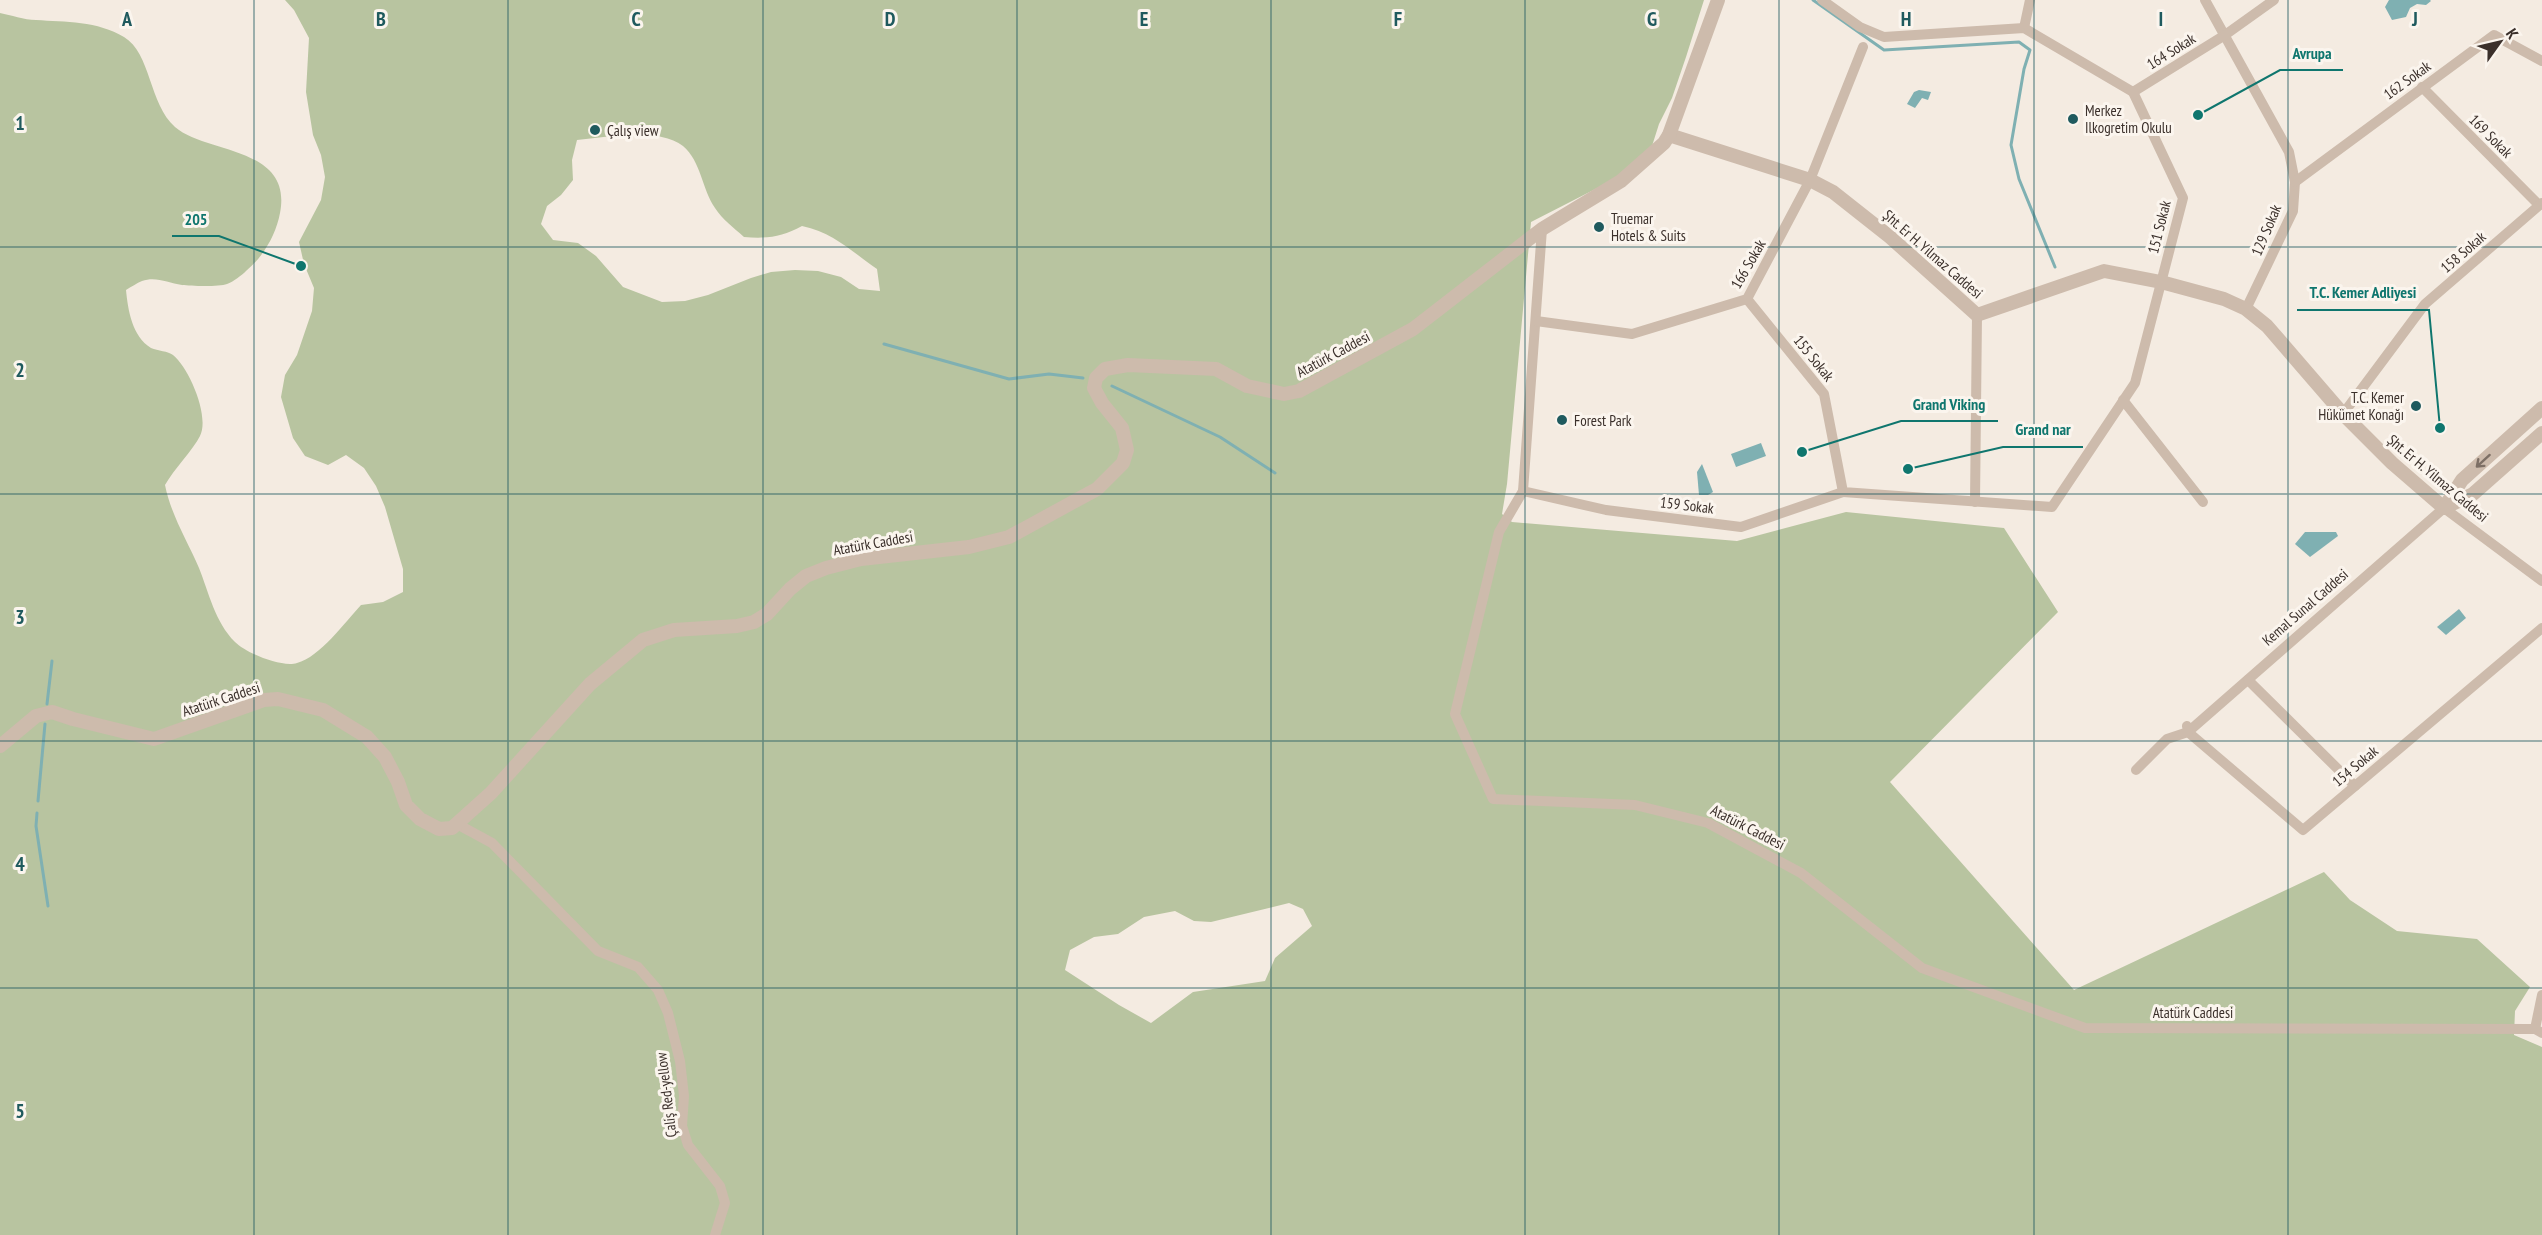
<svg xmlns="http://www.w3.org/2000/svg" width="2542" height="1235" viewBox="0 0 2542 1235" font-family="'PT Sans Narrow',sans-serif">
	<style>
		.green { fill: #b8c4a0; fill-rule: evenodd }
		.water { fill: #7fb0b2 }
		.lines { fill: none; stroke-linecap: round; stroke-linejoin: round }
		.stream { stroke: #7fb0b2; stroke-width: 3 }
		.minor { stroke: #cdbbac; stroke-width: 10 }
		.tertiary { stroke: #cdbbac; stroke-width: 14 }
		.oneway { stroke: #7d6f65 }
		.grid { fill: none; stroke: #1f5a5e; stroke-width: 1.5; stroke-opacity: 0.55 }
		.poi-dot { fill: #1f5a5e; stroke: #fbf5ee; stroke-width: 2 }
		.labels { text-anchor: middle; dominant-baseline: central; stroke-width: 6; stroke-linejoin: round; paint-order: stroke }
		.street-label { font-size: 15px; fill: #3b302b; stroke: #fbf5ee }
		.poi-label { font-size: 15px; fill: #3b302b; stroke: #fbf5ee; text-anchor: start }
		.grid-label { font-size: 20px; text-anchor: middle; font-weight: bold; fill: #1f5a5e; stroke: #fbf5ee; stroke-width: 6; stroke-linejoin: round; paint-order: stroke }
		.leader { fill: none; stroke: #0f766e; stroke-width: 2 }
		.callout-dot { fill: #0f766e; stroke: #fbf5ee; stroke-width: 2 }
		.callout-label { font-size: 16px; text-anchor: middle; font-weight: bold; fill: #0f766e; stroke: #fbf5ee; stroke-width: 6; stroke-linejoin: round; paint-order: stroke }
	</style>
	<rect width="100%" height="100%" fill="#f4ebe1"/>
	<path class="green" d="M285,0H1704L1686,57L1672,98L1659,124L1652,146L1615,179L1531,222L1507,484L1502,514L1512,522L1737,541L1846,512L2004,528L2058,612L1890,782L2074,990L2324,872L2350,900L2397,931L2477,939L2530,987L2515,1011L2514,1035L2542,1047V1235H0V13C11,15 24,20 36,20C65,22 98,21 124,37C151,53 149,104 175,127C206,154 293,146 280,213C276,235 263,257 246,271C242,275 233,282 227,284C219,287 191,286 182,285C168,283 156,276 142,281C137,283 131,287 126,290C128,310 132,336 151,348C158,351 168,351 173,355C189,368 210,416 200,436C193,450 174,469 165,485C171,515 187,540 199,568C209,593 215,622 235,642C246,653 282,668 297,663C320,657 345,622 361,605L383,602L403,592V569L385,507L376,486L364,468L346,455L328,465L305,456L293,438L281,397L285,375L297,355L312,311L314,288L304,264L299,242L321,200L325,177L321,155L313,135L306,92L309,38L294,10ZM639,133C652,135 672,137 683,146C701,161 702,189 715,208C722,219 734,228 744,237C767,239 782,237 802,226C834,233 851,251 877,269L880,291L859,289L841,277L818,271L795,270L771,272L751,278L708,295L685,301L662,302L623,287L596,256L578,243L553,240L541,224L547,206L561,195L573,180L572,160L577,140ZM1289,903L1303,909L1312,926L1275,958L1265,981L1193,992L1151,1023L1119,1005L1065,970L1070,950L1094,937L1118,934L1144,917L1175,911L1194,921L1211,922Z"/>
	<g class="water">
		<polygon points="2389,0 2430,0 2431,1 2426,5 2417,4 2410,8 2406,17 2392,20 2385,7"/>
		<polygon points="1919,90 1931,92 1928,100 1922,98 1915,108 1907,104 1914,92"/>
		<polygon points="1761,443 1766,456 1736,467 1731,454"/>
		<polygon points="1702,464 1713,492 1708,495 1699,495 1697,472"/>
		<polygon points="2305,532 2336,532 2338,536 2310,557 2295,544"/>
		<polygon points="2459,609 2466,618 2446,635 2437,627"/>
	</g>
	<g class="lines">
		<g class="stream">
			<polyline points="1813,0 1884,50 2019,42 2030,50 2024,69 2011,145 2019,179 2055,267"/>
			<polyline points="884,344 1009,379 1049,374 1083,378"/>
			<polyline points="1112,386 1220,437 1275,473"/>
			<polyline points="47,704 52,661"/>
			<polyline points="38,801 45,724"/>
			<polyline points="37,813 36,826 48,906"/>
		</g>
		<g class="minor">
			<polyline points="2205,0 2289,152 2295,182 2293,211 2246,309"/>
			<polyline points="2024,28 2030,0"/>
			<polyline points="2422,87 2539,205"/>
			<polyline points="2133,92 2225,35 2274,0"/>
			<polyline points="2295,182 2494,35 2542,61"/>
			<polyline points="1542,229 1523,491 1499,532 1455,714 1493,799 1635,805 1708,823 1801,873 1922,968 2085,1028 2535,1029"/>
			<polyline points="1747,299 1824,394 1843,492 2052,507 2135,383 2183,198 2133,92 2024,28 1884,37 1860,27 1822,0"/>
			<polyline points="1536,321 1632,334 1747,299 1810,180 1863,47"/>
			<polyline points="2123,400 2203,502"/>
			<polyline points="2343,414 2425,304 2542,203"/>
			<polyline points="1523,491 1606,510 1741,527 1843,492"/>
			<polyline points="1975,502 1977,315"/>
			<polyline points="2542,581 2444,508 2188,732 2303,830 2542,628"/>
			<polyline points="2248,680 2355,786"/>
			<polyline points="2136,770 2167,739 2188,732 2187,726"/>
			<polyline points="457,824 492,843 598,951 638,967 658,990 668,1013 680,1061 684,1096 682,1126 688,1145 720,1186 725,1203 715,1235"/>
			<polyline points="2542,995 2535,1029 2542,1033"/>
		</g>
		<g class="tertiary">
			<polyline points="1669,135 1810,180 1833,192 1890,237 1977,315 2104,271 2161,282 2224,299 2246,309 2267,326 2343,414 2392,463 2444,508"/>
			<polyline points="2444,508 2462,480 2542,408"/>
			<polyline points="2444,508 2473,494 2542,433"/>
			<polyline points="0,746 36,716 52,712 73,719 154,739 264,700 278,699 323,710 367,737 385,757 398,782 406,805 420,819 439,829 452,828 491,793 590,684 643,640 674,630 737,626 754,622 767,614 790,589 806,576 826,568 861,559 969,547 1009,537 1097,489 1123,463 1127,450 1122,428 1102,403 1094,388 1096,378 1105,369 1128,365 1216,369 1247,386 1284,394 1299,391 1413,329 1542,229 1621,181 1664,143 1669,135 1718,0"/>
		</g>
	</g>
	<defs><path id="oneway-shaft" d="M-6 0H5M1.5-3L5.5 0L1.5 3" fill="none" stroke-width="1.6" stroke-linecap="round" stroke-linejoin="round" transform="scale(1.5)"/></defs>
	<use class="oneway" href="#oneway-shaft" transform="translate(2483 461) rotate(138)"/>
	<path class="grid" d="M254,0V1235M508,0V1235M763,0V1235M1017,0V1235M1271,0V1235M1525,0V1235M1779,0V1235M2034,0V1235M2288,0V1235M0,247H2542M0,494H2542M0,741H2542M0,988H2542"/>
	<g class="poi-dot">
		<circle cx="2073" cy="119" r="6"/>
		<circle cx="595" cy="130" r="6"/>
		<circle cx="1599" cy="227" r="6"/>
		<circle cx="2416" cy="406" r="6"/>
		<circle cx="1562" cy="420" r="6"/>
	</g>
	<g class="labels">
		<g class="street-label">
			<text transform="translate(2171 51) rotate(-32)">164 Sokak</text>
			<text transform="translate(2407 80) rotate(-36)">162 Sokak</text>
			<text transform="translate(2491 136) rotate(45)">169 Sokak</text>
			<text transform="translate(2159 227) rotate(-76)">151 Sokak</text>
			<text transform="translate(2266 230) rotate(-67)">129 Sokak</text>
			<text transform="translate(2463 252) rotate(-41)">158 Sokak</text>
			<text transform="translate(1933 254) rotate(41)">Şht. Er H. Yilmaz Caddesi</text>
			<text transform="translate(1748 264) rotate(-60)">166 Sokak</text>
			<text transform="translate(1333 354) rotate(-28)">Atatürk Caddesi</text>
			<text transform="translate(1814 358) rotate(51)">155 Sokak</text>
			<text transform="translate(2438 478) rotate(40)">Şht. Er H. Yilmaz Caddesi</text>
			<text transform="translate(1687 505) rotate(7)">159 Sokak</text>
			<text transform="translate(873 543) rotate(-10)">Atatürk Caddesi</text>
			<text transform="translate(2305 607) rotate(-41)">Kemal Sunal Caddesi</text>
			<text transform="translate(221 699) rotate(-18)">Atatürk Caddesi</text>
			<text transform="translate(2355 766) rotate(-40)">154 Sokak</text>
			<text transform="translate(1748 827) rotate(27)">Atatürk Caddesi</text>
			<text x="2193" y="1012">Atatürk Caddesi</text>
			<text transform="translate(666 1095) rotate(-97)">Çaliş Red-yellow</text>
		</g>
		<g class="poi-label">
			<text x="2085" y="110">Merkez<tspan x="2085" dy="17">Ilkogretim Okulu</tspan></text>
			<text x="607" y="130">Çalış view</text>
			<text x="1611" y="218">Truemar<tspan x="1611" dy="17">Hotels &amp; Suits</tspan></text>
			<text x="2404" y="397" text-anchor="end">T.C. Kemer<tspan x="2404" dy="17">Hükümet Konağı</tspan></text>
			<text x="1574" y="420">Forest Park</text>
		</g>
	</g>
	<g class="grid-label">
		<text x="127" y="26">A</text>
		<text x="381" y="26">B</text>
		<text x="636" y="26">C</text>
		<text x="890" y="26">D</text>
		<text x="1144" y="26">E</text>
		<text x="1398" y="26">F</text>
		<text x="1652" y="26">G</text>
		<text x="1906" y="26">H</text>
		<text x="2161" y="26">I</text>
		<text x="2415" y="26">J</text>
		<text x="20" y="130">1</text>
		<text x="20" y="377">2</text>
		<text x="20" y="624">3</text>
		<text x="20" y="871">4</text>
		<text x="20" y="1118">5</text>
	</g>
	<path class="leader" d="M2198 115L2280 70H2343M301 266L219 236H172M2440 428L2429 310H2297M1802 452L1901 421H1998M1908 469L2003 447H2083"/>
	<g class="callout-dot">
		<circle cx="2198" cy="115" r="6"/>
		<circle cx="301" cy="266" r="6"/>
		<circle cx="2440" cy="428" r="6"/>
		<circle cx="1802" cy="452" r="6"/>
		<circle cx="1908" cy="469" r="6"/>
	</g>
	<g class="callout-label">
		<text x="2312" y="59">Avrupa</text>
		<text x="196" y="225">205</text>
		<text x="2363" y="298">T.C. Kemer Adliyesi</text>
		<text x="1949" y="410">Grand Viking</text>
		<text x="2043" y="435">Grand nar</text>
	</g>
	<g transform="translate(2500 42) rotate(56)" stroke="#fbf5ee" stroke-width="4.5" paint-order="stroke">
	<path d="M0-4.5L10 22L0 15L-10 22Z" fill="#3b302b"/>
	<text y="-9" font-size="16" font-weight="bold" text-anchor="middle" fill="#3b302b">K</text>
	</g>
</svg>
